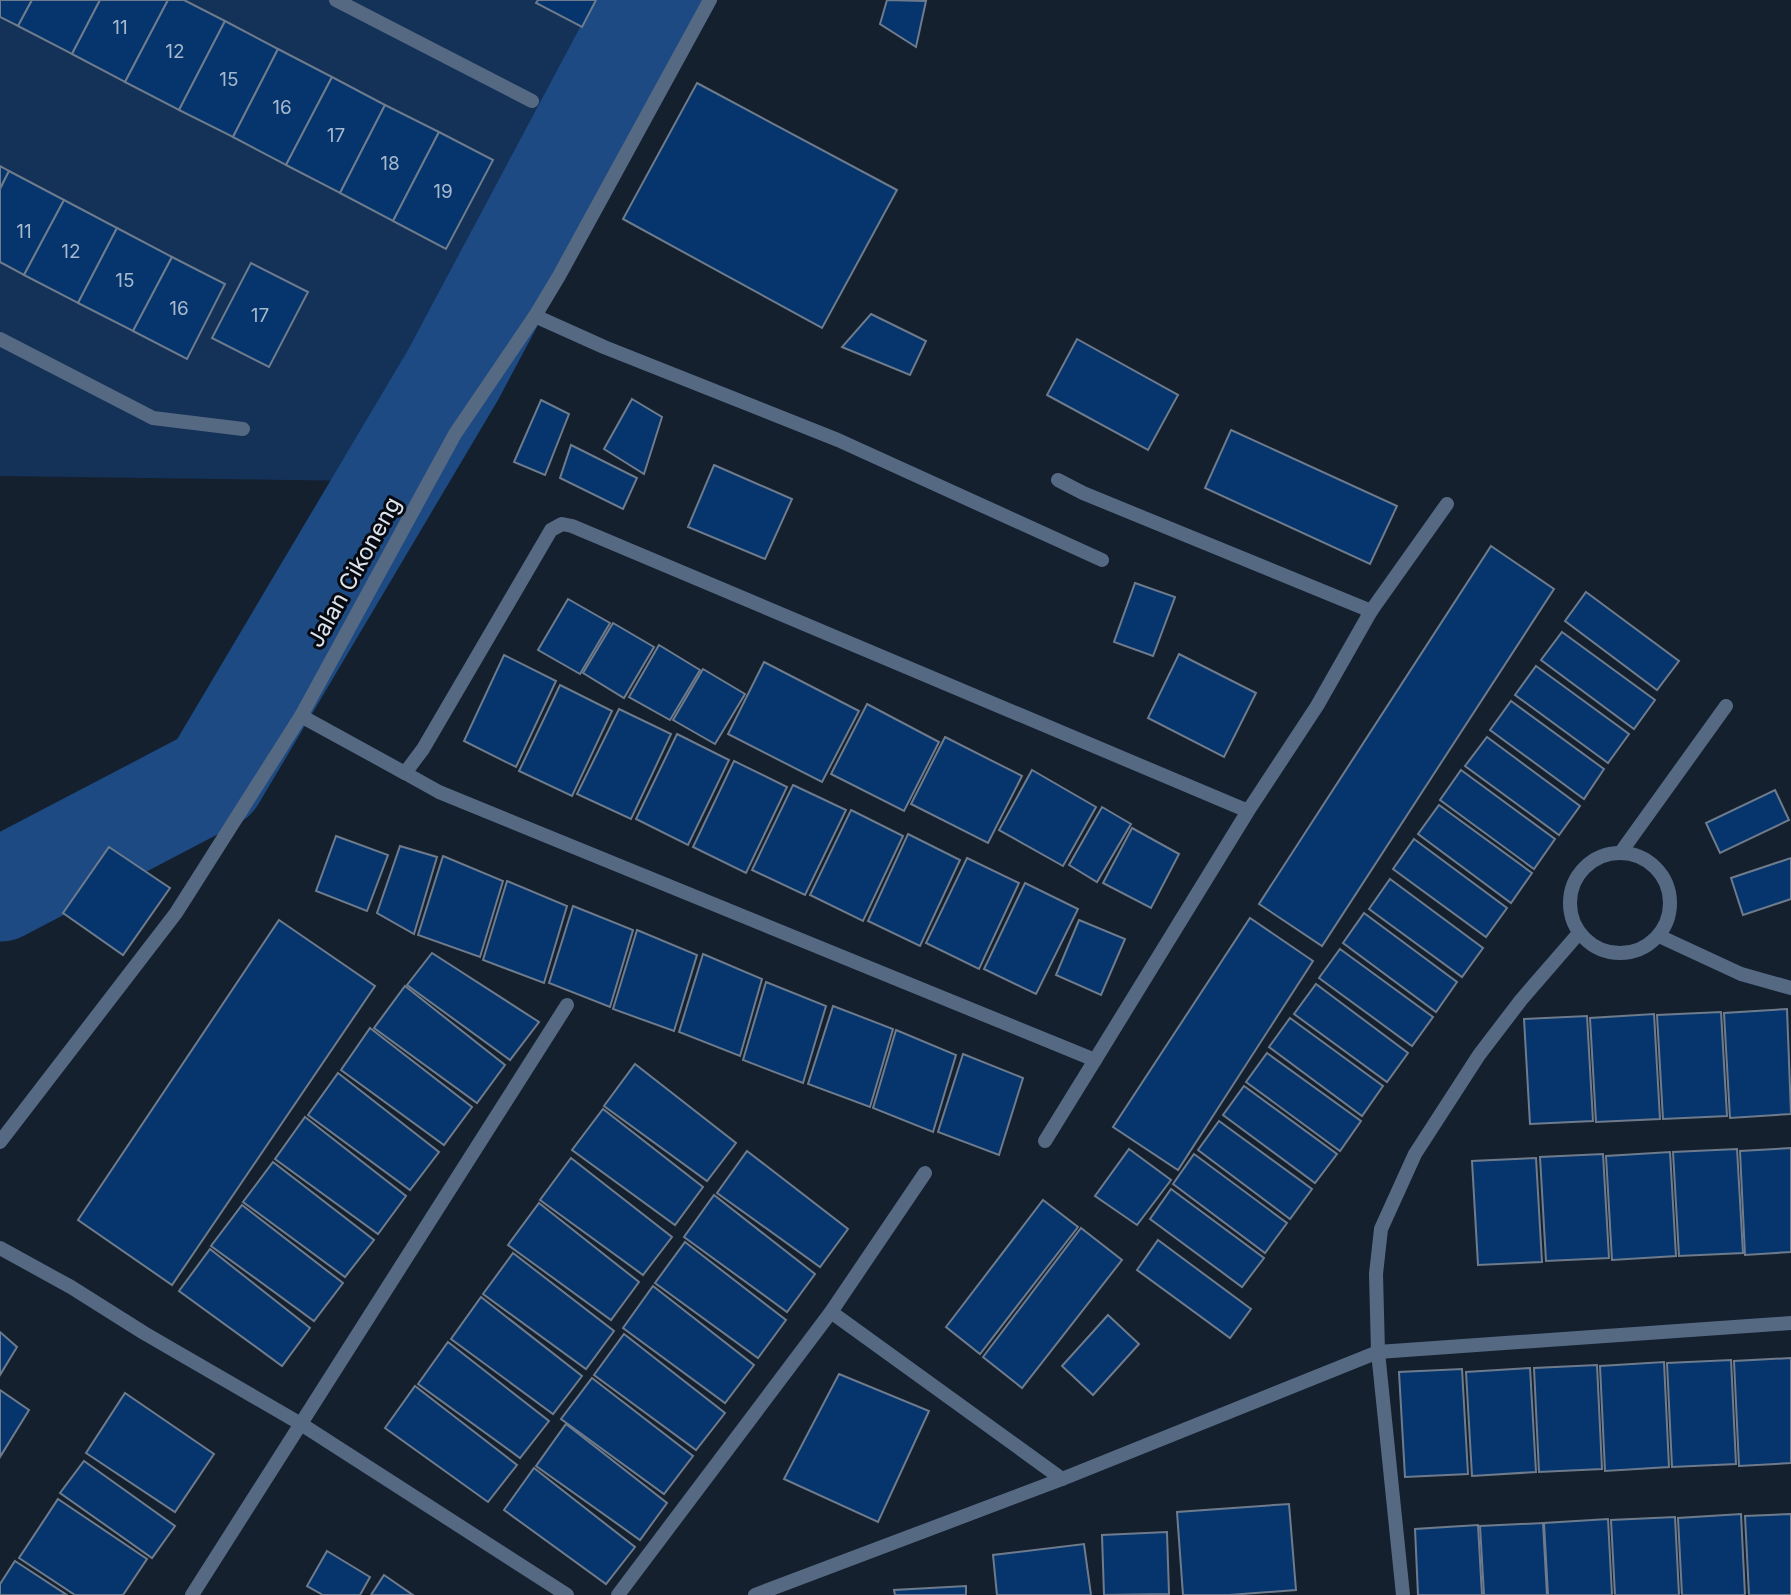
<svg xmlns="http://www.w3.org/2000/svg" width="1791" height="1595" viewBox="0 0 1791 1595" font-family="Inter,sans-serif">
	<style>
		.green { fill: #143157 }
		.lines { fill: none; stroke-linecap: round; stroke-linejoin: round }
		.river { stroke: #1d4a83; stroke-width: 103 }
		.building { fill: #05356c; stroke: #6e7b8c; stroke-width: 2 }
		.minor { stroke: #556983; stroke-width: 14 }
		.tertiary { stroke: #556983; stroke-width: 14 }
		.labels { text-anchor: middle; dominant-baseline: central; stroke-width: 6; stroke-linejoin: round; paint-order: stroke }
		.number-label { font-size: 19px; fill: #a6b8cd }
		.street-label { font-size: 23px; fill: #dce3ed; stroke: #06090f }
	</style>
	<rect width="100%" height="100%" fill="#15202e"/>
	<polygon class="green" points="0,0 622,0 461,289 451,314 362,481 0,476"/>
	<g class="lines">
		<polyline class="river" points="0,890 214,778 453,375 653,0"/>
	</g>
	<g class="building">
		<polygon points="0,0 32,0 18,26 0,17"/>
		<polygon points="32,0 100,0 72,54 18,26"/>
		<polygon points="100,0 168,0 125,82 72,54"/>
		<polygon points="168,0 184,0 225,21 179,110 125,82"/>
		<polygon points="538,0 596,0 582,27 536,3"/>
		<polygon points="887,0 926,1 916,47 880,24"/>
		<polygon points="225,21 278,49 233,137 179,110"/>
		<polygon points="278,49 332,77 286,165 233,137"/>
		<polygon points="332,77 385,105 340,193 286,165"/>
		<polygon points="697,83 897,190 822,328 623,219"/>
		<polygon points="385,105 439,132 393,221 340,193"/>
		<polygon points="439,132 493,160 446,249 393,221"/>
		<polygon points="0,166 9,171 0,189"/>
		<polygon points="9,171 64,200 24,275 0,262 0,189"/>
		<polygon points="64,200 117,228 78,303 24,275"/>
		<polygon points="117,228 172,257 133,331 78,303"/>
		<polygon points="172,257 225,284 187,359 133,331"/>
		<polygon points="251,263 308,292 269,367 212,338"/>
		<polygon points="871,314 926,341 910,375 842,347"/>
		<polygon points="1077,339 1178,395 1148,450 1047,395"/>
		<polygon points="632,399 662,417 644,474 604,449"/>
		<polygon points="541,400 569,414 545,475 514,462"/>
		<polygon points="1231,430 1397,506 1370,564 1205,488"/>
		<polygon points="571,445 637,478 623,509 560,478"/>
		<polygon points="714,465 792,499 765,559 688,527"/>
		<polygon points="1491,546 1554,589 1322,946 1259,904"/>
		<polygon points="1135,583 1175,597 1153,656 1114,642"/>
		<polygon points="1586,592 1679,661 1657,690 1565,621"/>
		<polygon points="568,599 610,623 580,674 538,650"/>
		<polygon points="613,623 654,647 624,698 583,673"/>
		<polygon points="1562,632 1655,700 1634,729 1541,660"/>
		<polygon points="659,645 700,670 670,720 629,697"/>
		<polygon points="1179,654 1256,693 1224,757 1148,718"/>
		<polygon points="504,655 556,681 516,767 464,741"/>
		<polygon points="764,662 859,711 822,782 728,734"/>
		<polygon points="1536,666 1629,734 1608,763 1515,695"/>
		<polygon points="703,669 745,694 715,744 673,720"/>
		<polygon points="560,685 612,711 572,796 519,771"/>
		<polygon points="1511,701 1604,769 1584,799 1490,730"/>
		<polygon points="867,704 939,742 904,811 831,774"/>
		<polygon points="619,709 671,734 631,819 577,794"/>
		<polygon points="677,734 729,760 688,845 636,819"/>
		<polygon points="945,737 1022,776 988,843 911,804"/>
		<polygon points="1487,737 1580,806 1559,835 1465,766"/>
		<polygon points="734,761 787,787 746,873 693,847"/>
		<polygon points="1032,770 1096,807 1063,866 999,830"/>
		<polygon points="1461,770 1555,839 1534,869 1440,800"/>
		<polygon points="793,785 846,810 805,895 752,870"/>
		<polygon points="1775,790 1789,820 1720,853 1706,823"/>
		<polygon points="1439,805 1532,873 1511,903 1418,834"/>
		<polygon points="1102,807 1131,824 1097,882 1069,865"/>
		<polygon points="851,810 903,836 863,921 810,895"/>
		<polygon points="1132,828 1179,854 1151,908 1103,883"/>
		<polygon points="908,834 960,860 920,946 868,921"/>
		<polygon points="336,836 388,855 367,911 316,891"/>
		<polygon points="1414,839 1507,908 1486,937 1393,869"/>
		<polygon points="400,846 437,857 414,934 377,913"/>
		<polygon points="109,847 170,888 123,955 63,913"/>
		<polygon points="443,856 503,881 480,957 418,935"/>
		<polygon points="967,858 1019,883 979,969 926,943"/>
		<polygon points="1791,858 1791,899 1743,915 1731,878"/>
		<polygon points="1390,879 1483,948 1462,977 1369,909"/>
		<polygon points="507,881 567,906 544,983 483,960"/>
		<polygon points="1025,883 1078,909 1036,994 984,969"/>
		<polygon points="573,906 633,930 610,1007 549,983"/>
		<polygon points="1364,913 1457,982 1436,1012 1343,943"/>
		<polygon points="1250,918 1313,961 1178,1170 1113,1127"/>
		<polygon points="279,920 375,986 172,1285 78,1220"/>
		<polygon points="1079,920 1125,939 1101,995 1056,975"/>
		<polygon points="637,930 697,955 674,1031 613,1009"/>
		<polygon points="1340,949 1433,1017 1412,1046 1319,978"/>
		<polygon points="432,953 539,1022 510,1060 407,985"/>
		<polygon points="703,954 762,979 740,1056 679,1032"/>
		<polygon points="766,982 826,1006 803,1083 743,1060"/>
		<polygon points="1316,984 1408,1053 1387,1082 1294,1014"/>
		<polygon points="405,986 505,1065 477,1103 374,1028"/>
		<polygon points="833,1006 893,1029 870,1107 808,1084"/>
		<polygon points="1787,1009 1791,1114 1730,1118 1724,1013"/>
		<polygon points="1721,1012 1727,1116 1663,1119 1657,1015"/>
		<polygon points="1654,1014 1660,1119 1596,1122 1590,1018"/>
		<polygon points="1587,1016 1593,1121 1530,1124 1524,1019"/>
		<polygon points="1290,1018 1383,1086 1362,1116 1269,1047"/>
		<polygon points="370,1028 472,1107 444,1145 341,1070"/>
		<polygon points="896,1030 956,1055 933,1132 873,1108"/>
		<polygon points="1267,1053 1361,1121 1340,1151 1246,1082"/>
		<polygon points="963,1054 1023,1078 999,1155 938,1132"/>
		<polygon points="635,1064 736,1143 707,1181 604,1106"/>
		<polygon points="338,1073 439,1152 410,1190 308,1115"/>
		<polygon points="1244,1086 1337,1154 1315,1183 1223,1115"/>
		<polygon points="603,1109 703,1187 675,1225 572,1150"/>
		<polygon points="305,1117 406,1196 378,1234 275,1159"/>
		<polygon points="1219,1121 1312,1189 1290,1219 1198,1150"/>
		<polygon points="1791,1148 1791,1252 1745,1255 1740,1151"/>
		<polygon points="1129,1149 1171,1180 1137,1225 1095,1196"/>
		<polygon points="1737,1149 1743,1253 1679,1256 1673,1152"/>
		<polygon points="747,1151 848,1229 820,1267 717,1193"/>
		<polygon points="1670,1152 1676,1256 1612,1260 1606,1156"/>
		<polygon points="1194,1154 1287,1223 1265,1253 1173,1184"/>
		<polygon points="1603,1154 1609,1258 1546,1261 1540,1157"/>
		<polygon points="571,1158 672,1237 643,1275 540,1200"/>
		<polygon points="1536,1158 1542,1262 1478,1265 1472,1161"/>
		<polygon points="273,1162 374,1240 345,1277 243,1202"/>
		<polygon points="1171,1189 1264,1258 1242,1287 1150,1219"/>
		<polygon points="714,1195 815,1274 787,1312 684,1237"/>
		<polygon points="1043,1200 1078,1227 980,1354 946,1327"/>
		<polygon points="539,1203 639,1282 611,1320 508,1245"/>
		<polygon points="242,1205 343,1283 314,1321 211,1246"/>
		<polygon points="1081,1228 1122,1260 1022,1388 983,1357"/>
		<polygon points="1158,1240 1251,1309 1230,1338 1137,1270"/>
		<polygon points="685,1242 786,1320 758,1358 655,1283"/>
		<polygon points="210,1249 310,1328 282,1366 179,1291"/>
		<polygon points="513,1253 614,1331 586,1369 483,1294"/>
		<polygon points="653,1286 754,1365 725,1403 623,1328"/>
		<polygon points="481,1297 582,1376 553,1414 451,1339"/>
		<polygon points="1108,1315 1139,1344 1093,1395 1062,1366"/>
		<polygon points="0,1332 17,1347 0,1375"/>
		<polygon points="624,1334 725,1413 696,1450 594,1375"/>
		<polygon points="448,1342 549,1421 520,1458 418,1384"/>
		<polygon points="1791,1358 1791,1463 1739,1466 1734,1361"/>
		<polygon points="1731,1360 1736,1464 1672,1467 1667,1363"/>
		<polygon points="1664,1362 1669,1467 1605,1471 1600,1366"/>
		<polygon points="1597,1365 1602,1469 1539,1472 1534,1368"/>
		<polygon points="1530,1368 1536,1472 1472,1476 1466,1372"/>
		<polygon points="1462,1369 1468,1474 1405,1477 1399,1372"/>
		<polygon points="839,1374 929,1411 878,1522 784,1479"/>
		<polygon points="592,1378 693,1456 664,1494 561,1419"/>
		<polygon points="415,1386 517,1465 488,1502 385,1428"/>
		<polygon points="0,1390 29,1410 0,1457"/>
		<polygon points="125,1393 214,1454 175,1512 86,1453"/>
		<polygon points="566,1424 667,1503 640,1540 536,1466"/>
		<polygon points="84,1461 175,1526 152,1558 60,1493"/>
		<polygon points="534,1468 635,1547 606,1584 504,1510"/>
		<polygon points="58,1499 147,1559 123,1595 75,1595 19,1558"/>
		<polygon points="1289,1504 1296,1590 1229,1595 1183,1595 1177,1512"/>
		<polygon points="1741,1514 1745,1595 1682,1595 1678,1518"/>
		<polygon points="1791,1514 1791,1595 1749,1595 1745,1516"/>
		<polygon points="1675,1517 1679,1595 1615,1595 1611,1520"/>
		<polygon points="1608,1519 1612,1595 1548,1595 1544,1523"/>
		<polygon points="1543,1523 1547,1595 1484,1595 1480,1526"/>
		<polygon points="1478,1525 1482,1595 1418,1595 1415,1529"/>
		<polygon points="1167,1532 1169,1594 1104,1595 1102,1535"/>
		<polygon points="1084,1544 1091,1595 997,1595 993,1555"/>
		<polygon points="327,1551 370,1577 360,1595 323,1595 307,1586"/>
		<polygon points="15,1561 67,1595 0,1595 0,1584"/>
		<polygon points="384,1575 413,1595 371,1595"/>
		<polygon points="966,1586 966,1595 895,1595 894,1590"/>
	</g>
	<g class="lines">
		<g class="minor">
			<polyline points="336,0 532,101"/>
			<polyline points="535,316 604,347 838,440 1102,560"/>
			<polyline points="0,339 153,418 243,429"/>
			<polyline points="1058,480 1083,493 1371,611 1317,706 1248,811 1095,1060 439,792 405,773 423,749 551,530 562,524 572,526 1248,811"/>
			<polyline points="1371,611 1447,504"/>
			<polyline points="301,716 405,773"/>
			<polyline points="1621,852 1726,706"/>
			<circle cx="1620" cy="903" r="50"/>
			<polyline points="1659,936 1741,974 1791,988"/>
			<polyline points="1045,1141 1095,1060"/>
			<polyline points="0,1248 71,1287 144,1333 301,1424 567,1595"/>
			<polyline points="831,1312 1062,1479"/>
			<polyline points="192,1595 567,1005"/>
			<polyline points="618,1595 831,1312 925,1173"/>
			<polyline points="755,1595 1062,1479 1378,1352 1791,1323"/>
			<polyline points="1403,1595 1378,1352 1376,1274 1381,1229 1415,1154 1479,1055 1521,1000 1579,933"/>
		</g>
		<polyline class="tertiary" points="0,1142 176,913 301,716 455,434 535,316 559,276 710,0"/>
	</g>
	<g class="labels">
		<g class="number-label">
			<text x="120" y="27">11</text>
			<text x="175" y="51">12</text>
			<text x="229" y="79">15</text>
			<text x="282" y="107">16</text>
			<text x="336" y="135">17</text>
			<text x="390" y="163">18</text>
			<text x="443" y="191">19</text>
			<text x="24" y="231">11</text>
			<text x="71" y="251">12</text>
			<text x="125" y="280">15</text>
			<text x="179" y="308">16</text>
			<text x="260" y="315">17</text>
		</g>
		<g class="street-label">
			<text transform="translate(354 572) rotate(-61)">Jalan Cikoneng</text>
		</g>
	</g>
</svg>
